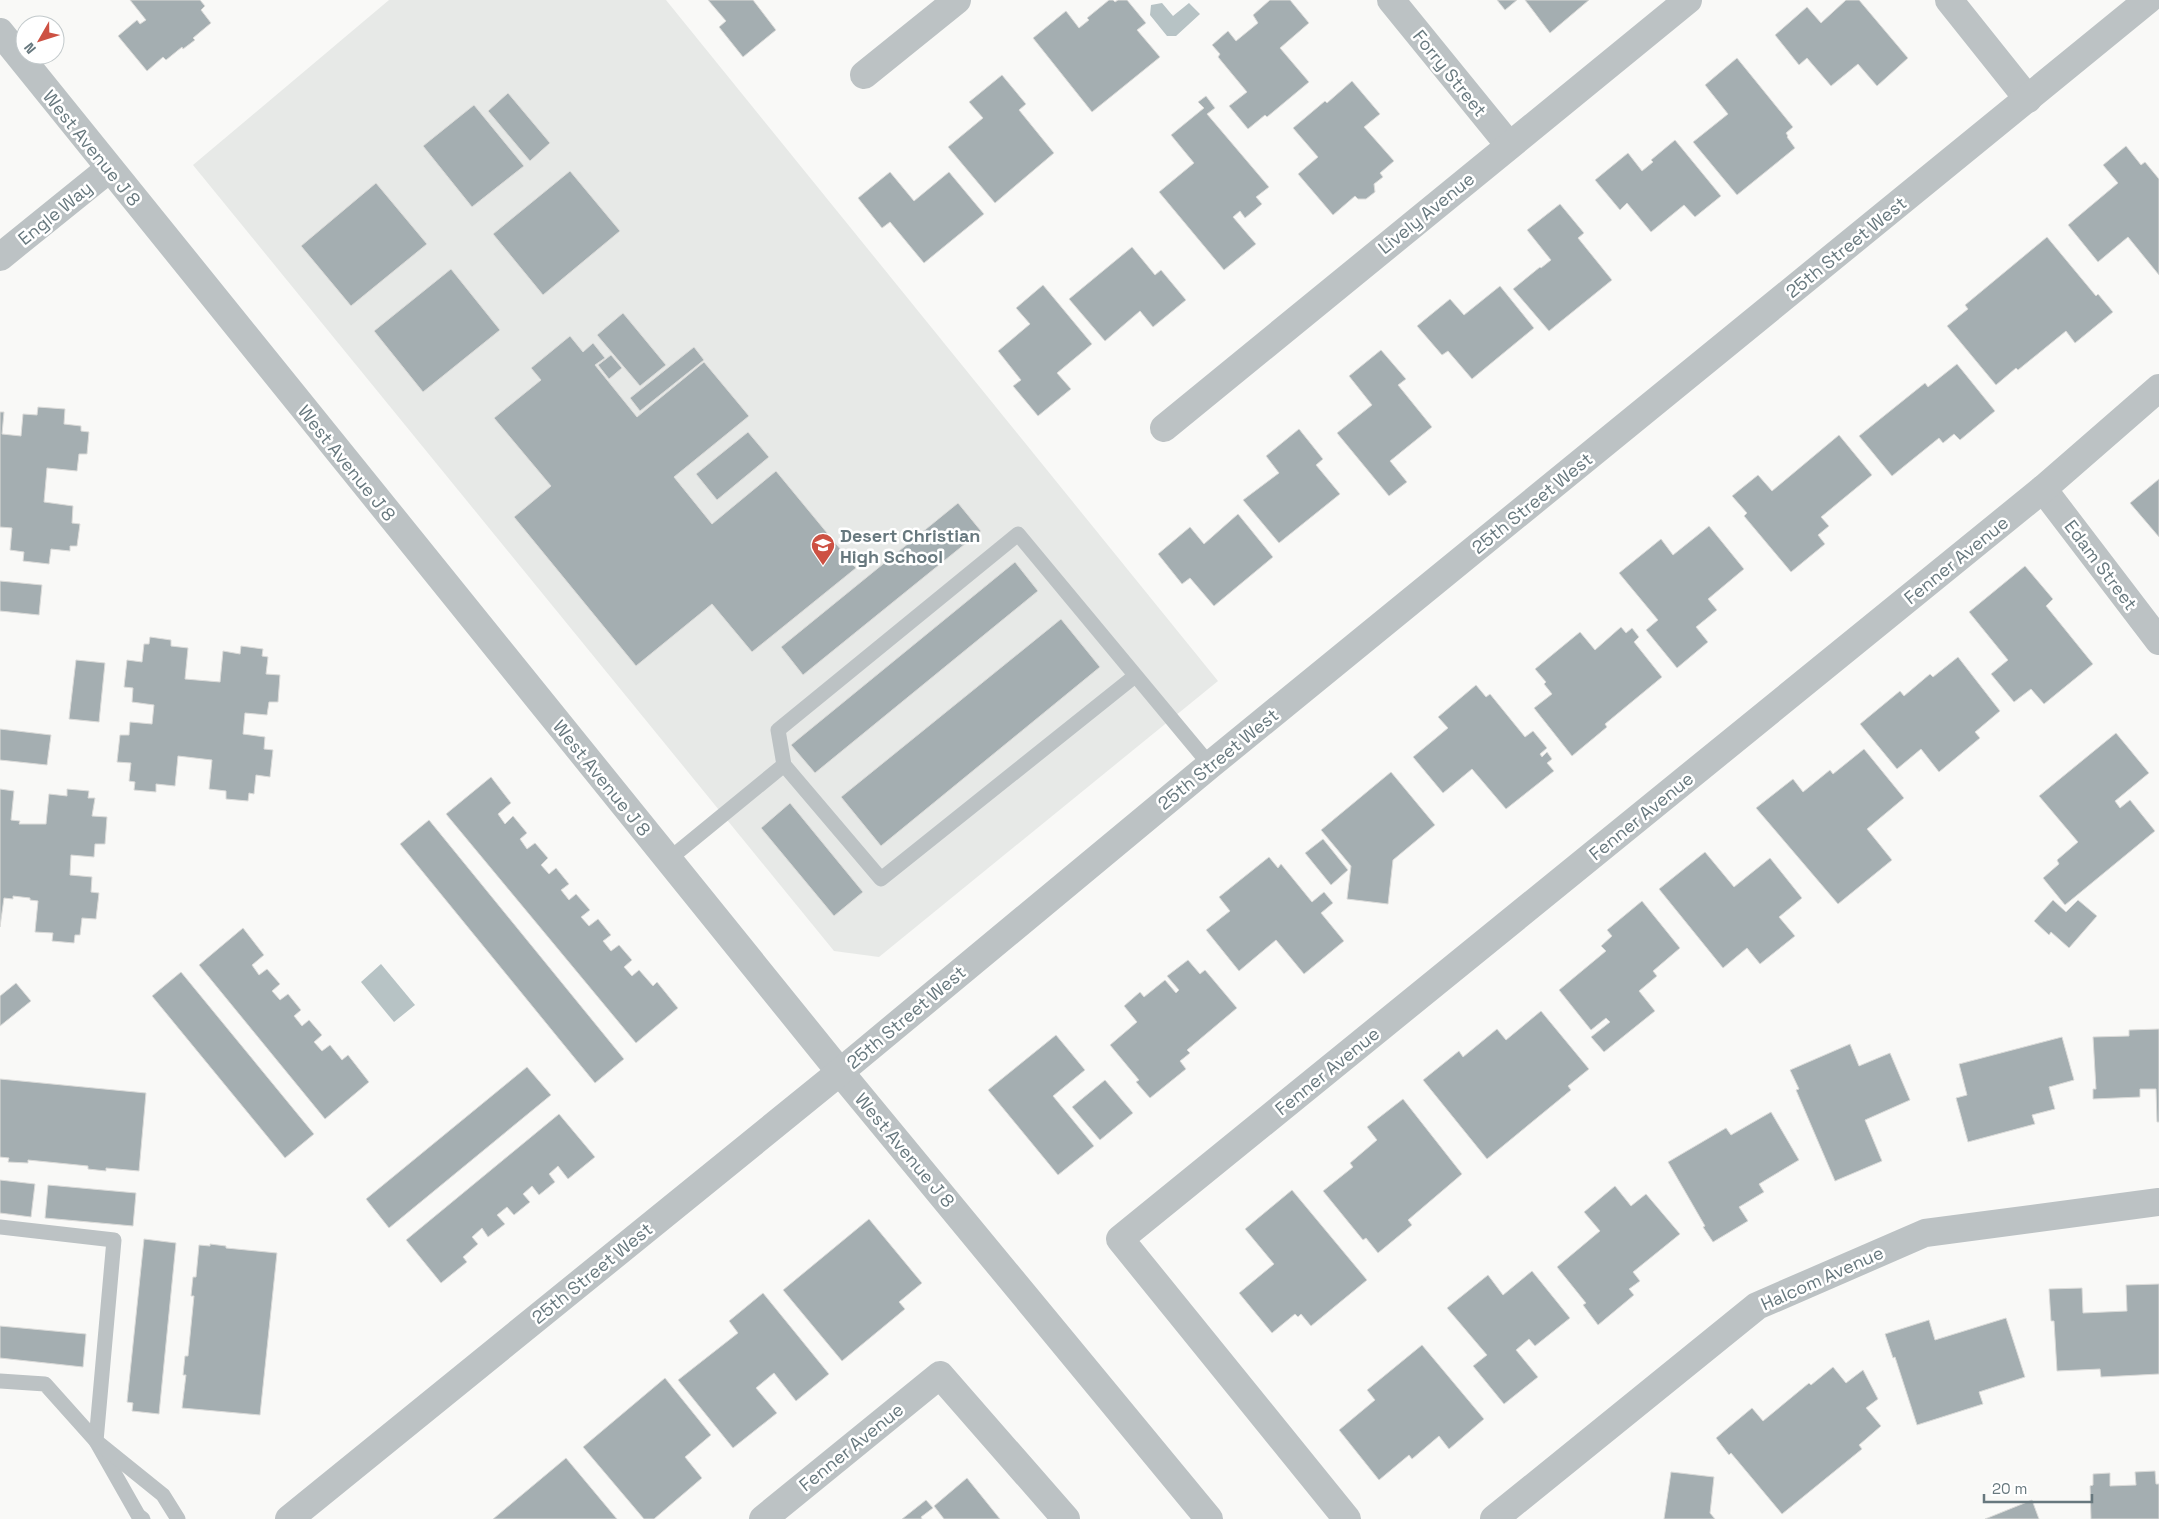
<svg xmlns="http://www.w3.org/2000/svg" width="2159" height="1519" viewBox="0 0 2159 1519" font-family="'Space Grotesk',sans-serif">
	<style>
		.built { fill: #e7e9e7 }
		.water { fill: #b7c3c5 }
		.building { fill: #a4aeb1; stroke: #dbdbd9 }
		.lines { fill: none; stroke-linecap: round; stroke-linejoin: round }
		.service { stroke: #bcc2c4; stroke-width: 15 }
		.minor { stroke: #bcc2c4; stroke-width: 28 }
		.tertiary { stroke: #bcc2c4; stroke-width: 28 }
		.labels { text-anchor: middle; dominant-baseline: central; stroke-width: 5; stroke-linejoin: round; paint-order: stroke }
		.street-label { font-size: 18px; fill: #67787e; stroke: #fff }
		.poi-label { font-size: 18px; font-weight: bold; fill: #67787e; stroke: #fff; text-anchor: start }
	</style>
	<rect width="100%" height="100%" fill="#f9f9f7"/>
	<polygon class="built" points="389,0 666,0 1218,681 879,957 834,951 193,165"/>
	<g class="water">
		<polygon points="1162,3 1173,16 1189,3 1200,14 1176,36 1167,36 1150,15 1151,5"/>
		<polygon points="381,964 415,1005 394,1022 361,982"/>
	</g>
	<g class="building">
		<polygon points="130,0 200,0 205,6 201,10 211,23 193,38 195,40 183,49 182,47 166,60 163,57 147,71 118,36 137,20 140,24 146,20"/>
		<polygon points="708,0 753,0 776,30 743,57 719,27 726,21"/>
		<polygon points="1109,0 1113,0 1115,2 1118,0 1127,0 1146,23 1137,30 1160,57 1092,112 1033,38 1066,11 1079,28 1089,20 1087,18"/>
		<polygon points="1270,0 1290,0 1309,23 1280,48 1309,82 1267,117 1265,115 1248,129 1229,106 1247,92 1218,57 1220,54 1212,45 1228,31 1236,41 1258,23 1253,15"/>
		<polygon points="1497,0 1517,0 1505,10"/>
		<polygon points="1525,0 1589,0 1550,33"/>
		<polygon points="1846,0 1859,0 1908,58 1877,86 1858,64 1831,86 1807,58 1799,65 1775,35 1807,7 1821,23"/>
		<polygon points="1737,58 1793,127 1786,133 1788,136 1787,137 1795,148 1737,195 1693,142 1728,114 1705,85"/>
		<polygon points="1002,75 1026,104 1019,110 1054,153 995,203 948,147 983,118 969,102"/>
		<polygon points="1352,81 1380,114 1364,127 1394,161 1380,173 1383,177 1374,184 1375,192 1366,199 1358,199 1355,196 1333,215 1298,174 1318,157 1293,128 1325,101 1327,103"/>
		<polygon points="508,93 550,143 530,161 488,111"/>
		<polygon points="1206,96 1215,108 1207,114 1269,187 1256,197 1262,204 1245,218 1240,211 1233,217 1256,244 1224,270 1159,192 1194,163 1171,135 1204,108 1198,102"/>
		<polygon points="474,105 524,166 472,207 423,146"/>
		<polygon points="1675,140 1721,196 1695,217 1684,205 1651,232 1627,203 1620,210 1595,180 1628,153 1642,171 1653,162 1651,160"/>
		<polygon points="2126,146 2141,165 2145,162 2159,179 2159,275 2128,237 2098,262 2068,225 2118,183 2103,165"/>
		<polygon points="570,171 620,231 543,295 493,234"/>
		<polygon points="890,172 914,201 949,172 984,214 924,263 890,222 882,228 858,198"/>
		<polygon points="376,183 427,244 351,306 301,246"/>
		<polygon points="1560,204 1584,233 1578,238 1612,280 1549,331 1513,289 1540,267 1541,268 1551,260 1527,230"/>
		<polygon points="2047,237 2096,296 2098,294 2113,312 2075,343 2066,331 2018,370 2016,368 1996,385 1947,326 1968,309 1965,305"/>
		<polygon points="1132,247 1155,275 1161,270 1186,300 1153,327 1140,311 1105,341 1069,299"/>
		<polygon points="451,269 500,330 423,392 374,331"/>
		<polygon points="1043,285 1092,344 1057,373 1071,389 1038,416 1013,386 1021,380 998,351 1030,324 1016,308"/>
		<polygon points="1500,286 1534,328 1472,379 1448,351 1442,355 1417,326 1450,299 1464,315"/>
		<polygon points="623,313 666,365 640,386 597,335"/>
		<polygon points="570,336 583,352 593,343 605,358 595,365 637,417 704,362 749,416 674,477 712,524 776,471 856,568 752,652 712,604 636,666 514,517 551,486 494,418 541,380 531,368"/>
		<polygon points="694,347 704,360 640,411 630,398"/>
		<polygon points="1381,350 1406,379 1398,385 1432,427 1390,461 1407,482 1389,496 1337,433 1372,405 1349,376"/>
		<polygon points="611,355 622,368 609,379 598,365"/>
		<polygon points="1957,364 1995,411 1960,440 1954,434 1943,443 1939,438 1892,476 1859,436 1925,383 1928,387"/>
		<polygon points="38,407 65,409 64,424 81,426 81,431 89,432 87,454 79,454 77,471 47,468 44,502 73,506 72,523 80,524 77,546 70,546 70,551 51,549 49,564 23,561 24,552 10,550 12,528 0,527 0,412 4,412 2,434 21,436 23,414 37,415"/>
		<polygon points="1299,429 1323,459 1316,465 1340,494 1279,543 1243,500 1279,473 1266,456"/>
		<polygon points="748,432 769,457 717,500 696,474"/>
		<polygon points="1839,435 1872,475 1821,517 1829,526 1818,535 1825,544 1791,572 1744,516 1747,513 1732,496 1758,475 1772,491"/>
		<polygon points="2159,479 2159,537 2130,503"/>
		<polygon points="958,503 981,531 803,675 781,647"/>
		<polygon points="1238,514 1273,557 1214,606 1190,578 1182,584 1158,554 1190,527 1204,544"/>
		<polygon points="1709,526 1744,569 1708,599 1717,610 1696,627 1708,642 1677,668 1646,630 1658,620 1619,573 1661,539 1673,555"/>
		<polygon points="1015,562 1038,591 815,773 791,745"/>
		<polygon points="2025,566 2053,599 2046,606 2093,664 2044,704 2031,689 2014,702 1991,674 2008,660 1969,612"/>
		<polygon points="0,581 42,585 39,615 0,611"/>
		<polygon points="1061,619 1100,667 881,846 841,797"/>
		<polygon points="1621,627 1626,633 1632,628 1639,637 1634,642 1662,677 1605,724 1607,727 1572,756 1534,708 1552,694 1544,684 1546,682 1535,669 1580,632 1595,650"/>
		<polygon points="150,637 171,640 171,646 188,648 185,679 220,682 223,651 240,654 241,646 263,649 262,656 268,657 266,674 280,675 278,702 269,702 267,715 245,713 243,734 265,737 264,749 273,750 270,777 256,775 254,794 249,793 248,801 226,799 226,791 209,789 212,760 178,756 175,786 156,784 156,792 134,790 135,782 129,781 131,763 117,762 120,735 129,735 130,722 152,724 154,705 132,702 133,688 124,687 127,660 142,662 144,644 149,644"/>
		<polygon points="1958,657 2000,711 1975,732 1980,738 1939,772 1921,749 1897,769 1860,724 1900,691 1904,696 1930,674 1933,677"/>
		<polygon points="76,660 105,663 99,722 69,719"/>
		<polygon points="1476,685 1486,697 1490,694 1525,737 1533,731 1547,748 1540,754 1542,757 1547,752 1552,759 1547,763 1554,771 1506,809 1472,769 1443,793 1413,757 1448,728 1438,717"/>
		<polygon points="0,729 51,735 47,765 0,760"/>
		<polygon points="2116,733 2149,773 2115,801 2120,808 2130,800 2155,831 2065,905 2043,878 2059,864 2057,860 2078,842 2039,796"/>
		<polygon points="1864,749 1904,798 1867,829 1892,860 1838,904 1756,808 1793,779 1803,792 1830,770 1833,774"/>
		<polygon points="1391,772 1435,825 1393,860 1388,904 1347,899 1351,866 1321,830"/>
		<polygon points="491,777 511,803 498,814 505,824 513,816 527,833 520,839 527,849 535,843 548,858 541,865 549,874 556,868 569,884 561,890 569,900 576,894 590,910 581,917 589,926 598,919 611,935 603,941 611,951 619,945 632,960 624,967 632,976 639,970 653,986 657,982 678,1008 636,1043 446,814"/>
		<polygon points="0,789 14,791 11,820 20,821 19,824 46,824 49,794 67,796 67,789 89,791 88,798 95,798 92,816 107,817 105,844 95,844 94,857 71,855 70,875 92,877 91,892 99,893 96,919 82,918 80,935 75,935 74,943 52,941 53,933 35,932 38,901 30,900 30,898 13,896 13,899 4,898 0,927"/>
		<polygon points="790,803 863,892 834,916 761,828"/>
		<polygon points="429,820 624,1059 595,1083 400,844"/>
		<polygon points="1323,839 1348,870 1331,885 1305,853"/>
		<polygon points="1705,852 1734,887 1770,858 1802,898 1779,917 1795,936 1760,964 1747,948 1723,968 1659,889"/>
		<polygon points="1269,857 1278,868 1281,864 1312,902 1324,892 1333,903 1321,913 1344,941 1304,974 1276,940 1239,971 1206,930 1230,911 1219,897"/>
		<polygon points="2053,900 2066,912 2078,900 2097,916 2069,948 2051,932 2049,935 2034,921"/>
		<polygon points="1642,901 1680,948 1653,971 1657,976 1639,991 1655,1011 1604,1052 1591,1037 1610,1022 1606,1018 1591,1030 1559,990 1606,951 1601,946 1612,936 1607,930"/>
		<polygon points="243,928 264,955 252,965 259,975 267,969 280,984 272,991 280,1000 288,994 301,1010 294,1016 302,1026 309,1020 322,1035 314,1042 322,1051 330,1045 342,1060 348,1055 369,1082 325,1119 199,965"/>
		<polygon points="1188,960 1200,974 1205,970 1237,1008 1187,1050 1190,1053 1180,1061 1186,1069 1150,1098 1136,1082 1139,1080 1110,1045 1137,1022 1124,1006 1140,992 1144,997 1165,980 1176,993 1179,990 1167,976"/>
		<polygon points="181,972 314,1134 285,1158 152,996"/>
		<polygon points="16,983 31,1001 0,1026 0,996"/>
		<polygon points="1541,1011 1589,1069 1568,1086 1571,1090 1487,1159 1423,1080 1459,1051 1463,1057 1497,1029 1506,1040"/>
		<polygon points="2159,1029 2159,1122 2157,1122 2156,1089 2140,1089 2140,1097 2093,1099 2093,1089 2096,1089 2093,1037 2129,1036 2129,1030"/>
		<polygon points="1056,1035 1085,1070 1053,1096 1094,1146 1058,1175 988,1090"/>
		<polygon points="2062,1037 2074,1080 2049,1087 2055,1109 2032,1115 2035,1124 1968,1142 1956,1098 1967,1095 1959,1064"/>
		<polygon points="1850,1044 1859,1066 1890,1053 1910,1100 1865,1120 1882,1161 1835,1181 1796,1090 1799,1089 1790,1070"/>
		<polygon points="527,1067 551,1095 389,1228 366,1199"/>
		<polygon points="0,1079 146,1093 139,1171 106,1168 106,1171 88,1169 88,1166 28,1160 28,1163 8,1162 9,1158 0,1157"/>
		<polygon points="1105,1080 1133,1113 1100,1140 1072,1107"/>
		<polygon points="1403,1099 1462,1174 1408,1220 1412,1225 1378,1253 1366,1238 1363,1240 1323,1191 1353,1167 1350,1163 1377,1140 1367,1127"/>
		<polygon points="1771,1112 1799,1160 1759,1184 1764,1192 1739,1207 1748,1221 1713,1242 1703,1227 1705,1226 1668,1162 1726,1128 1731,1135"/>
		<polygon points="559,1114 595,1157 568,1179 558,1166 549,1174 555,1182 539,1195 532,1186 523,1194 530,1202 514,1215 507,1207 497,1215 505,1224 488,1237 482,1228 472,1237 478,1244 463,1257 467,1262 441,1283 406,1240"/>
		<polygon points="0,1180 35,1184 31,1217 0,1213"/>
		<polygon points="48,1185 136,1193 133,1226 45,1218"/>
		<polygon points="1615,1186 1631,1206 1646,1194 1680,1234 1633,1272 1640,1281 1629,1289 1634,1295 1598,1325 1583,1305 1586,1303 1557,1267 1600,1231 1584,1212"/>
		<polygon points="1292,1190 1367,1280 1311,1326 1301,1314 1298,1317 1295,1314 1272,1333 1239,1293 1274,1264 1245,1229"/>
		<polygon points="869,1219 922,1283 899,1302 905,1309 842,1361 783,1290"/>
		<polygon points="144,1239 176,1243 159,1414 132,1411 133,1403 127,1402"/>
		<polygon points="210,1244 226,1246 226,1248 277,1253 260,1415 182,1408 186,1375 183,1375 185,1356 188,1356 194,1296 191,1296 193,1277 196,1277 199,1245 210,1246"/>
		<polygon points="1532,1271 1570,1318 1535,1346 1529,1339 1516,1350 1538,1377 1504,1404 1473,1366 1487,1355 1447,1308 1488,1275 1503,1295"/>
		<polygon points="2159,1284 2159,1374 2101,1377 2100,1369 2057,1371 2054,1321 2051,1321 2049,1289 2082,1288 2083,1313 2127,1311 2126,1285"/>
		<polygon points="763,1293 829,1374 796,1401 774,1373 756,1388 777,1413 733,1448 678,1380 738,1333 729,1321"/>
		<polygon points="2006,1318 2025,1377 1979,1392 1983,1404 1917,1425 1895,1357 1893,1358 1885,1334 1929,1320 1935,1340"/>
		<polygon points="0,1326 86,1334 83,1367 0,1358"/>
		<polygon points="1422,1345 1484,1419 1449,1449 1439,1436 1412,1459 1409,1455 1379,1480 1339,1430 1375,1400 1367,1390"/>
		<polygon points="1833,1367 1846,1383 1863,1370 1878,1399 1866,1408 1881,1426 1859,1445 1862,1449 1782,1514 1731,1453 1729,1455 1716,1438 1752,1408 1763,1421 1809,1383 1811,1385"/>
		<polygon points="665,1378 711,1435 685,1457 702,1478 654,1519 644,1519 583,1447"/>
		<polygon points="566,1458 617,1519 493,1519"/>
		<polygon points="2155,1471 2156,1484 2159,1484 2159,1519 2091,1519 2090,1486 2093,1485 2093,1474 2110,1473 2110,1486 2136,1485 2135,1472"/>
		<polygon points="1671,1472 1714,1477 1710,1513 1715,1519 1664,1519"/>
		<polygon points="967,1478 1000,1519 944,1519 934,1506"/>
		<polygon points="926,1500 933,1508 921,1517 922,1519 902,1519"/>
		<polygon points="2032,1500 2039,1519 1985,1519"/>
	</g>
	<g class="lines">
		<g class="service">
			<polyline points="1135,676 881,879 784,765 778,730 1018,534 1210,765"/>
			<polyline points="668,860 784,765"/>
			<polyline points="0,1227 114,1240 96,1441 138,1515 143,1519"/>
			<polyline points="0,1381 45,1384 96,1441 163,1495 178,1519"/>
		</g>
		<g class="minor">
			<polyline points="1391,0 1509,145"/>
			<polyline points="1949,0 2028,99"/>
			<polyline points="864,75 957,0"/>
			<polyline points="0,257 109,169"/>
			<polyline points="1164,428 1688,0"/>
			<polyline points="2043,489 2159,641"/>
			<polyline points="763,1519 940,1375 1066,1519"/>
			<polyline points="1347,1519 1120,1239 2043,489 2159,388"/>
			<polyline points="1494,1519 1757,1306 1925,1233 2159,1202"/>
		</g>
		<g class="tertiary">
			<polyline points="0,32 840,1072 1209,1519"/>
			<polyline points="289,1519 840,1072 1210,765 2148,0"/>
		</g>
	</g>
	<defs>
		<g id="school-pin" transform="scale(1.25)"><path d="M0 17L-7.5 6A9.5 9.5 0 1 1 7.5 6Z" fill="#cd5143" stroke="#fff"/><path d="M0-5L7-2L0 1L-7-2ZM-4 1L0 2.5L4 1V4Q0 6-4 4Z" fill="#fff"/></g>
	</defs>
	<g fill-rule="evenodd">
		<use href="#school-pin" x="823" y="545"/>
	</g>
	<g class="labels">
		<g class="street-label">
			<text transform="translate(1450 73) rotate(51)">Forry Street</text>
			<text transform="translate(92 148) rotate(51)">West Avenue J 8</text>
			<text transform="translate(55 213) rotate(-39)">Engle Way</text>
			<text transform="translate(1426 213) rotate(-39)">Lively Avenue</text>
			<text transform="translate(1846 247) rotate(-39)">25th Street West</text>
			<text transform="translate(347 463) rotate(51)">West Avenue J 8</text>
			<text transform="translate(1532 503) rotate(-39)">25th Street West</text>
			<text transform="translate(1956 560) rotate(-39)">Fenner Avenue</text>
			<text transform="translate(2101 565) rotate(53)">Edam Street</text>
			<text transform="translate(1218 759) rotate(-39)">25th Street West</text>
			<text transform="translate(602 778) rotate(51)">West Avenue J 8</text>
			<text transform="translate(1641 816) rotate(-39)">Fenner Avenue</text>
			<text transform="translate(906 1017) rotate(-40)">25th Street West</text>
			<text transform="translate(1327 1071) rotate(-39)">Fenner Avenue</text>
			<text transform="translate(905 1150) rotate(50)">West Avenue J 8</text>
			<text transform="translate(592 1273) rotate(-39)">25th Street West</text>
			<text transform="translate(1822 1278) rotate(-24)">Halcom Avenue</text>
			<text transform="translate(851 1447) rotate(-39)">Fenner Avenue</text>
		</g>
		<g class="poi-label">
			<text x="840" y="535">Desert Christian<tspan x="840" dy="21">High School</tspan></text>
		</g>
	</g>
	<g transform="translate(40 40) rotate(231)"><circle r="24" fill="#ffffff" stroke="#c2c9cb"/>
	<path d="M0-4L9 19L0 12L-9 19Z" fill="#cd5143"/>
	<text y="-8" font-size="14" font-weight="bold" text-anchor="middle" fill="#67787e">N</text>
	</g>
	<path d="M1984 1494v8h108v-8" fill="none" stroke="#67787e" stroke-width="2.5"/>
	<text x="1992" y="1494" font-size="15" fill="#67787e" stroke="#ffffff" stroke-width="4" paint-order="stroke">20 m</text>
</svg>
